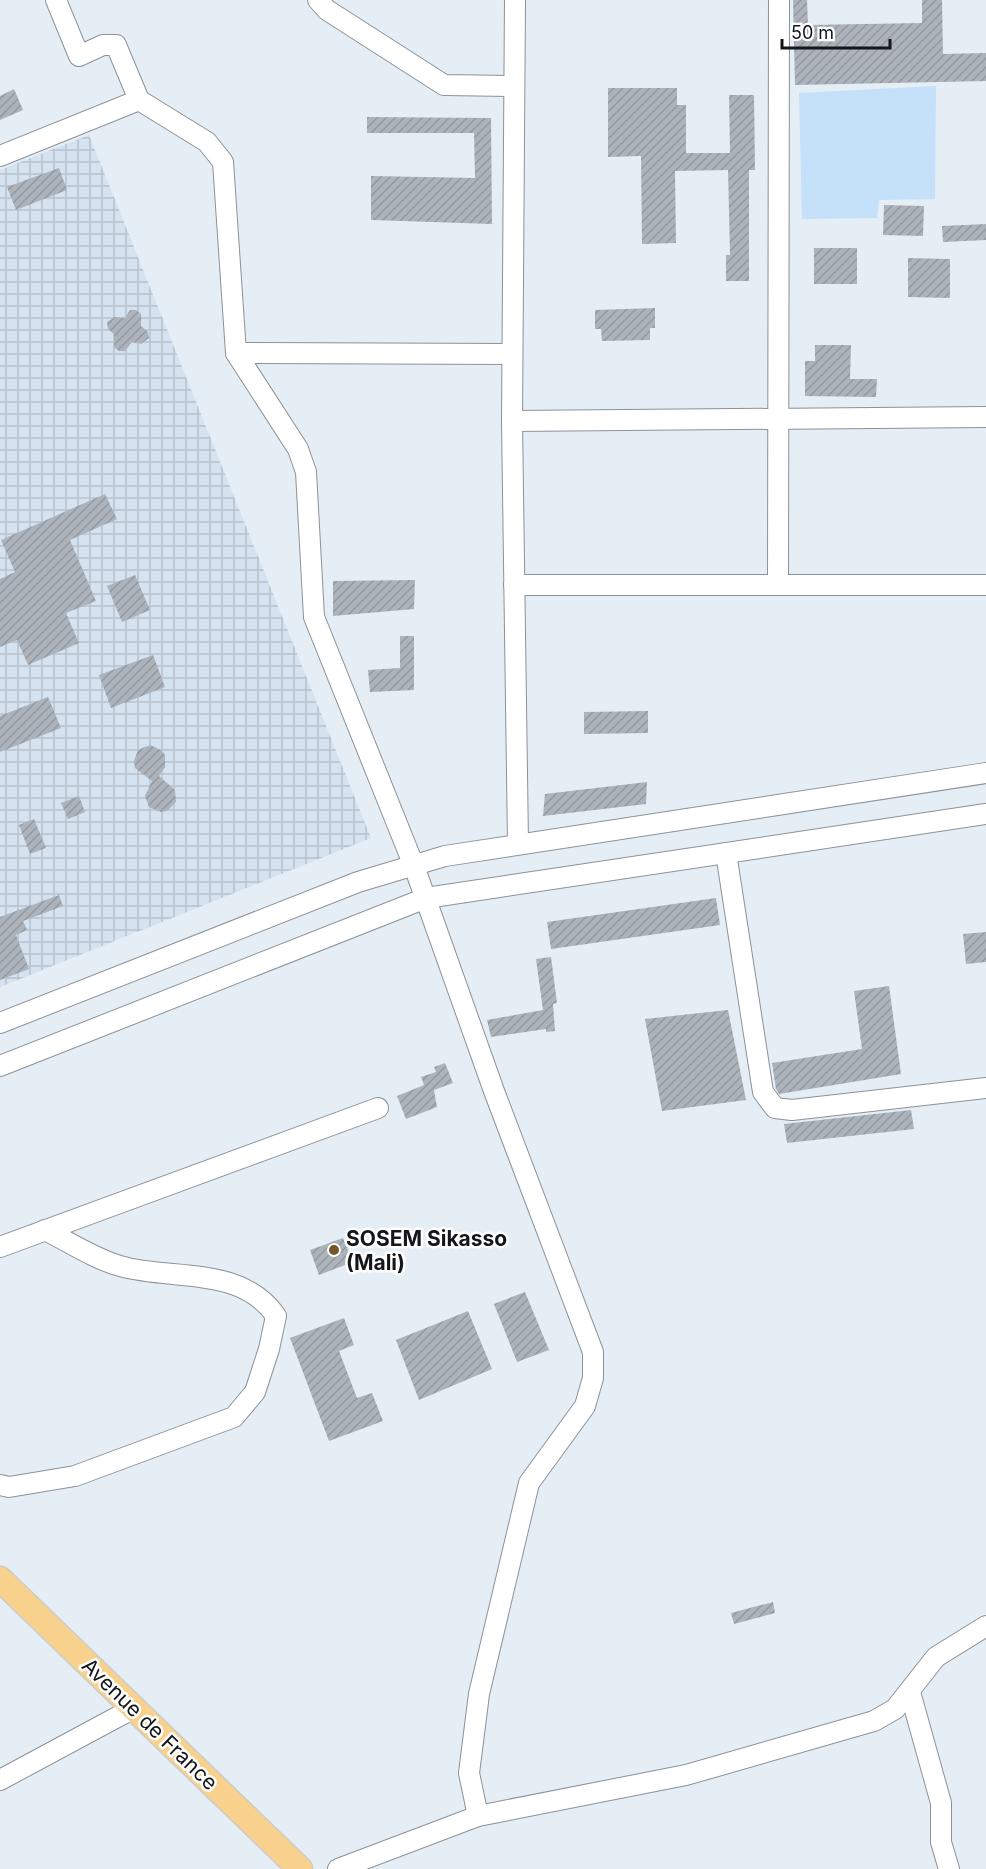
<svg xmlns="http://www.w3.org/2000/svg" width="986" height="1869" viewBox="0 0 986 1869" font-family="Inter,sans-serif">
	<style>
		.industrial { fill: url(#industrial-grid) }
		.garden { fill: #c5e0f9 }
		.building { fill: url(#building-hatch) }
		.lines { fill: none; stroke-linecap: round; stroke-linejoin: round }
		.minor-casing { stroke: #8b9299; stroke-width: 22 }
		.major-casing { stroke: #cbcccc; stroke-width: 27 }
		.minor { stroke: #fff; stroke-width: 20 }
		.major { stroke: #f8d18d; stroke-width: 24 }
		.poi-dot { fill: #73562a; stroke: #fff; stroke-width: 2 }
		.labels { text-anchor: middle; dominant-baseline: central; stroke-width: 5; stroke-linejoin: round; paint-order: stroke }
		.poi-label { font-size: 21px; font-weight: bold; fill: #141619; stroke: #fff; text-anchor: start }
		.street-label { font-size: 21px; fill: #141619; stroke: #fff }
	</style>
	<defs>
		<pattern id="industrial-grid" width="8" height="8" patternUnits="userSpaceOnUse" patternTransform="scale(1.5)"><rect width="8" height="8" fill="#d5e3f0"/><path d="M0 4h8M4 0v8" fill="none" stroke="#b6c2cd"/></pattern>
		<pattern id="building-hatch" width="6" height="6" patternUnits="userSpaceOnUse" patternTransform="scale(1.5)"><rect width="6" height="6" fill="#acb3bb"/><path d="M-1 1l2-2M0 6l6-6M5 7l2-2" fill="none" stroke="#9399a0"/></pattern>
	</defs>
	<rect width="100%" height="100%" fill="#e5edf5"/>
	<polygon class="industrial" points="89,135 371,838 0,987 0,170"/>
	<polygon class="garden" points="936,86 935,199 879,200 877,218 802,219 799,93"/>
	<g class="building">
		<polygon points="793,0 807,0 808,25 922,23 922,0 942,0 943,54 986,53 986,81 795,85"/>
		<polygon points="608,88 677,88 677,105 686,105 686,153 730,153 729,95 754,95 755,170 749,170 749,281 726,281 726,255 730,255 728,170 675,171 676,243 642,244 641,156 608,157"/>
		<polygon points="14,89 23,110 0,120 0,96"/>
		<polygon points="367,117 491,118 492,224 371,220 371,176 475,178 474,133 367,133"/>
		<polygon points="59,168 67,190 16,210 7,187"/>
		<polygon points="884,205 924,206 923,236 883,235"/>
		<polygon points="986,224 986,240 943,242 942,226"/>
		<rect x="814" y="248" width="43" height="36"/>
		<polygon points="908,258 950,259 950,298 908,297"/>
		<polygon points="655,308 655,328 650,328 650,340 602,341 601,329 595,329 595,310"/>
		<polygon points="130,310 136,310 141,314 141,326 148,332 149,338 141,344 132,342 125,351 119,351 114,347 114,334 108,329 107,322 115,317 125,318"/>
		<polygon points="815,345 851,345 850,379 877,379 876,397 805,396 805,361 815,361"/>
		<polygon points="105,494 117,519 70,540 96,601 66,613 79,643 28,665 17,640 0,647 0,579 15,572 1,540"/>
		<polygon points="135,575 150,610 122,622 107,586"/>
		<polygon points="415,580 414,609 333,616 333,581"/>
		<polygon points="400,636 414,636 414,690 370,692 368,670 400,668"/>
		<polygon points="153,655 165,687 111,708 99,675"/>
		<polygon points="48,697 61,728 0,752 0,716"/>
		<polygon points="648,711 648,733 584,734 584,712"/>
		<polygon points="150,745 161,750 165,755 165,767 159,776 175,790 176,802 167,811 161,812 149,807 145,796 152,781 135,768 134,761 138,750"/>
		<polygon points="647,782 646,804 543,816 545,794"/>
		<polygon points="79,796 85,812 68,819 61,803"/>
		<polygon points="34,819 46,848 30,854 19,825"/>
		<polygon points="59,895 63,906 23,921 27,930 16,935 29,969 0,980 0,917"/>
		<polygon points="716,898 720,925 551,949 547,922"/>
		<polygon points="986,932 986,962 966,964 963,934"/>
		<polygon points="551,957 557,1003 553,1004 555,1031 546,1032 546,1029 491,1037 487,1020 543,1010 536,959"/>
		<polygon points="889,986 901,1074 779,1094 776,1089 772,1063 862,1049 854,991"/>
		<polygon points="728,1010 746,1100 662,1111 645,1019"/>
		<polygon points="445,1063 453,1083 434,1090 437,1107 406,1119 397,1096 424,1085 421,1077 436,1072 434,1067"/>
		<polygon points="911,1110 914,1129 787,1143 784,1124"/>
		<polygon points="343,1238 353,1262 319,1275 310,1250"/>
		<polygon points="525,1292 549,1350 517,1362 494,1304"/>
		<polygon points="468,1311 492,1369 419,1400 396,1340"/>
		<polygon points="344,1318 354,1345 339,1351 357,1398 372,1393 383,1421 329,1441 290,1338"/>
		<polygon points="773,1602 775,1613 734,1624 731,1613"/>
	</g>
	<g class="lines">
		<g class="minor-casing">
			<g id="minor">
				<polyline points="56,0 79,56 103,45 116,45 139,100 207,142 223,162 236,353 298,449 306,472 314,617 414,866 494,1091 593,1352 593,1378 585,1406 529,1483 479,1694 469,1773 478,1816"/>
				<polyline points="318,0 327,10 444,85 514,86"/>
				<polyline points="515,0 512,421 518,844"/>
				<polyline points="0,156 139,100"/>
				<polyline points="236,353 512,354"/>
				<polyline points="512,421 986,417"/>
				<polyline points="514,585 986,585"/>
				<polyline points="778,585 779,0"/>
				<polyline points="726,853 763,1092 775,1108 792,1110 986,1088"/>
				<polyline points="0,1023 358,882 445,856 986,773"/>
				<polyline points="0,1066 426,898 986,814"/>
				<polyline points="0,1247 378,1108"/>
				<path d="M0,1485L9,1487L75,1476L234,1417L255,1392L269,1349L276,1316C241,1265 172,1281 120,1266C95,1259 69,1242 45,1230"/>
				<polyline points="910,1692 941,1803 941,1842 949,1869"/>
				<polyline points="0,1780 134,1708"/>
				<polyline points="338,1869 478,1816 686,1775 874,1721 895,1709 936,1657 986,1626"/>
			</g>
		</g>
		<g class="major-casing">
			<polyline id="major" points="0,1579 300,1869"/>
		</g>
		<use href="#minor" class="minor"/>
		<use href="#major" class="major"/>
	</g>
	<circle class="poi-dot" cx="334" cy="1250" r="6"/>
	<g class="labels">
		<g class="poi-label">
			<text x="346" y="1238">SOSEM Sikasso<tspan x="346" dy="24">(Mali)</tspan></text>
		</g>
		<g class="street-label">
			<text transform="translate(150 1724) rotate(44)">Avenue de France</text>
		</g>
	</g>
	<path d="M782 39v9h108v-9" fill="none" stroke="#141619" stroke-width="3"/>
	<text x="791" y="39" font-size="18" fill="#141619" stroke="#ffffff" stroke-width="4.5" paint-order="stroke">50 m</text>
</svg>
